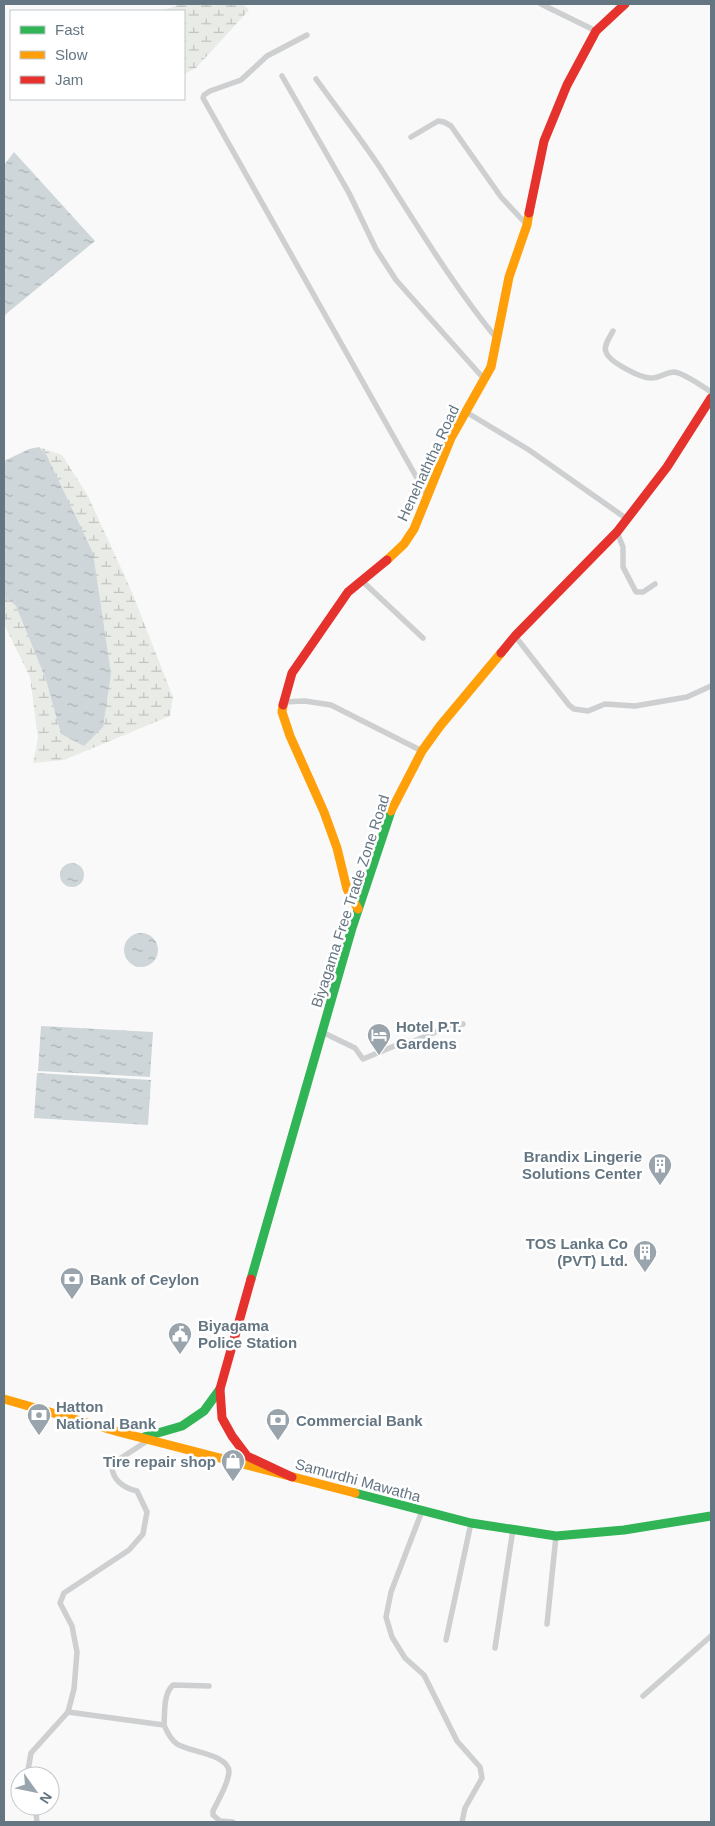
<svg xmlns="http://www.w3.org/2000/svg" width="715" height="1826" viewBox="0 0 715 1826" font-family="Arial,sans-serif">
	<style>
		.wetland { fill: url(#wetland-marsh) }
		.water { fill: url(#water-ripples) }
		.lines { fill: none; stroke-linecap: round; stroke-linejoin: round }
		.street { stroke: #cecfd0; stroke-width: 5.5 }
		.fast { stroke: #30b455; stroke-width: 9 }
		.slow { stroke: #ff9f0a; stroke-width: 9 }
		.jam { stroke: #e5322d; stroke-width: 9 }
		.labels { text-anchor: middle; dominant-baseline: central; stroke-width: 5; stroke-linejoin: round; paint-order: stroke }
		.street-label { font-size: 15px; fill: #657683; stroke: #fff }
		.poi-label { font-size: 15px; font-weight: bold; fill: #657683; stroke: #fff; text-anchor: start }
	</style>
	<defs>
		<pattern id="wetland-marsh" width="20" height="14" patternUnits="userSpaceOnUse" patternTransform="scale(1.25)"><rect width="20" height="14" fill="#e8ebe6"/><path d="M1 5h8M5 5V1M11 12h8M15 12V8" fill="none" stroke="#c0c3c0"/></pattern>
		<pattern id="water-ripples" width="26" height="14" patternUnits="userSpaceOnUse" patternTransform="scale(1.25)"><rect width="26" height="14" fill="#ced6d9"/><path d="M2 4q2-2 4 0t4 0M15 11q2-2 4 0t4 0" fill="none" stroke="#abb2b5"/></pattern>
	</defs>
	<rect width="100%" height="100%" fill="#f9f9f9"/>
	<g class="wetland">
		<polygon points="180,4 243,4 249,10 196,68 184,74 184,11 162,11"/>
		<polygon points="39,447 62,455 88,496 131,590 173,697 170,716 64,760 33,763 38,738 30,677 4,624 4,596 16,606 46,680 61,734 46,454"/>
	</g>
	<g class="water">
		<polygon points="14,152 95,241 6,314 4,318 4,165"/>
		<polygon points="39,447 46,454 93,553 111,674 103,727 84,746 61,734 46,680 16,606 4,596 4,461 29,449"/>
		<circle cx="72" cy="875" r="12"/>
		<circle cx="141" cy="950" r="17"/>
		<polygon points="41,1026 153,1032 150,1077 38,1071"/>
		<polygon points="37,1073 151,1080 148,1125 34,1118"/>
	</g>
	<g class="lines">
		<g class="street">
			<polyline points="541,4 596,31"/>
			<polyline points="307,35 267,56 241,80 210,91 204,95 203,98 427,496"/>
			<polyline points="282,76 349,193 376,249 396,280 485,380"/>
			<path d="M316,79C337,108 359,136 379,166C417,225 452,284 497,339"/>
			<polyline points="411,137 438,121 444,122 451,126 501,197 527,225"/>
			<path d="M613,331C610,337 603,346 606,352C609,362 642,379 652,378C659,378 667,372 674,372C684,373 702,386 711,392"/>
			<polyline points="466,412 529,450 627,519"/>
			<polyline points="617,532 623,547 623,567 636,592 643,592 655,584"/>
			<polyline points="361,580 423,638"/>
			<polyline points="515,636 569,705 574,709 588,711 605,704 635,706 687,697 711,686"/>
			<polyline points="283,702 305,701 331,705 422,751"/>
			<polyline points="322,1032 355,1048 363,1059 404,1042 414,1041 443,1029 463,1024"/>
			<polyline points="422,1511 391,1592 386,1617 392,1637 405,1658 424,1675 457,1741 480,1767 482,1778 465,1808 462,1822"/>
			<polyline points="547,1624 556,1536"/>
			<polyline points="446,1640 471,1523"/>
			<polyline points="495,1648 513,1529"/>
			<polyline points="643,1696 711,1636"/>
			<path d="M68,1712L164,1725C167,1732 171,1740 177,1744C189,1752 229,1754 229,1772C228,1785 218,1800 213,1811V1815L220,1821L233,1822"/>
			<path d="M164,1725C165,1713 163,1694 173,1685L209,1686"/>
			<path d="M27,1776L31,1753L68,1712L74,1689L77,1652L72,1626L60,1603L64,1593L129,1550L143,1534L147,1512L137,1491C123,1488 111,1479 112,1464L150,1439"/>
			<polyline points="35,1806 37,1822"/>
		</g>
		<g class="fast">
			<polyline points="251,1279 352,928 391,811"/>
			<polyline points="144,1437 182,1426 204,1411 220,1389"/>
			<polyline points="355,1493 471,1523 556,1536 624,1530 711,1516"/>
		</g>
		<g class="slow">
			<polyline points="387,560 404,544 414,529 451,438 491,367 509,277 527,225 529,213"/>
			<polyline points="283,705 282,712 290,736 324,812 337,848 347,889 358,909"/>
			<polyline points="391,811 422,751 440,726 501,653"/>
			<polyline points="4,1399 119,1432 355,1493"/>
		</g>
		<g class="jam">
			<polyline points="529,213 544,141 567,85 596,31 625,4"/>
			<polyline points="501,653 515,636 617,532 667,467 711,398"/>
			<polyline points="283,705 292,673 348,592 387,560"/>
			<polyline points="251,1279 220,1389 222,1418 232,1436 247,1456 292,1477"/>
		</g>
	</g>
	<defs>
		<g id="hotel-pin" transform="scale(1.25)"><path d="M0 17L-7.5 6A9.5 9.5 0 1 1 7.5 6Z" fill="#99a4ac" stroke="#fff"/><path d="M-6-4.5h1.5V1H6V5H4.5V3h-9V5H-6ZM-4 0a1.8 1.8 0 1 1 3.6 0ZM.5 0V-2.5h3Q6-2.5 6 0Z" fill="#fff"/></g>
		<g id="building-pin" transform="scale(1.25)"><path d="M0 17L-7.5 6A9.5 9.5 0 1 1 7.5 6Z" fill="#99a4ac" stroke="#fff"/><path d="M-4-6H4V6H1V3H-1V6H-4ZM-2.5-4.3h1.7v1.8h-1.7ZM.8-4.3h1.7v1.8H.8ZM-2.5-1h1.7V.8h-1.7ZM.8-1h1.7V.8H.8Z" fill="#fff"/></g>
		<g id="bank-pin" transform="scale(1.25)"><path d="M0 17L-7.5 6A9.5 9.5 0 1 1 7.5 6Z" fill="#99a4ac" stroke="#fff"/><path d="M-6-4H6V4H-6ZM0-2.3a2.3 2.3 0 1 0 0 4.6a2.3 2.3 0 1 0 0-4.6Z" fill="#fff"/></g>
		<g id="civic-pin" transform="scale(1.25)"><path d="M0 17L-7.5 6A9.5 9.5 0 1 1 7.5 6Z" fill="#99a4ac" stroke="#fff"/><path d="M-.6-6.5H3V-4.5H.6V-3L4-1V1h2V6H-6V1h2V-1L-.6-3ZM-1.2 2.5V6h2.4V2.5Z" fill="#fff"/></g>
		<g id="shop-pin" transform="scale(1.25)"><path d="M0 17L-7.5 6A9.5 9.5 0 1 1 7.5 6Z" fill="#99a4ac" stroke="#fff"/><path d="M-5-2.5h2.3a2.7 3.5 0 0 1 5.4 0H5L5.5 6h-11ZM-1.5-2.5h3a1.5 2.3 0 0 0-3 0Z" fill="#fff"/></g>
	</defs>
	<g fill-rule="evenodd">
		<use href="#hotel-pin" x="379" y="1035"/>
		<use href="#building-pin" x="660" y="1165"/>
		<use href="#building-pin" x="645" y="1252"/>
		<use href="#bank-pin" x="72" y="1279"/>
		<use href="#civic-pin" x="180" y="1334"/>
		<use href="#bank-pin" x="39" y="1415"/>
		<use href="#bank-pin" x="278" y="1420"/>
		<use href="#shop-pin" x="233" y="1461"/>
	</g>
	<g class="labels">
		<g class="street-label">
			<text transform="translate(428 463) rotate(-65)">Henehaththa Road</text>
			<text transform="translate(350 901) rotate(-72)">Biyagama Free Trade Zone Road</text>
			<text transform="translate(358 1480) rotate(15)">Samurdhi Mawatha</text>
		</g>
		<g class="poi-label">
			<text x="396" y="1026">Hotel P.T.<tspan x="396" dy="17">Gardens</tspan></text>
			<text x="642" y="1156" text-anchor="end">Brandix Lingerie<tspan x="642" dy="17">Solutions Center</tspan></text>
			<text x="628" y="1243" text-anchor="end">TOS Lanka Co<tspan x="628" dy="17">(PVT) Ltd.</tspan></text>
			<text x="90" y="1279">Bank of Ceylon</text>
			<text x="198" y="1325">Biyagama<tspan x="198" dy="17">Police Station</tspan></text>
			<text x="56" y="1406">Hatton<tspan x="56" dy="17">National Bank</tspan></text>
			<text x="296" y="1420">Commercial Bank</text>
			<text x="216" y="1461" text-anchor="end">Tire repair shop</text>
		</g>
	</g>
	<rect width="715" height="1826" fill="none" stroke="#657683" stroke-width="10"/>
	<rect x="10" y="10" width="175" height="90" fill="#ffffff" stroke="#c1c8cd"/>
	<rect x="20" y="26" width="25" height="8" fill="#30b455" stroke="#c1c8cd"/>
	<text x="55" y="35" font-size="15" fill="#657683">Fast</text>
	<rect x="20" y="51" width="25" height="8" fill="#ff9f0a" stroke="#c1c8cd"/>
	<text x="55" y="60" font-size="15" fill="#657683">Slow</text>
	<rect x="20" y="76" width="25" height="8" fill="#e5322d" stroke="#c1c8cd"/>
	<text x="55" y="85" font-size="15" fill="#657683">Jam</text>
	<g transform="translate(35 1791) rotate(123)"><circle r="24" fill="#ffffff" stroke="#c1c8cd"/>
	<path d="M0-4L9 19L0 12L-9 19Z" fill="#99a4ac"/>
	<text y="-8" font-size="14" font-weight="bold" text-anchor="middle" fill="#657683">N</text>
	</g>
</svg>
